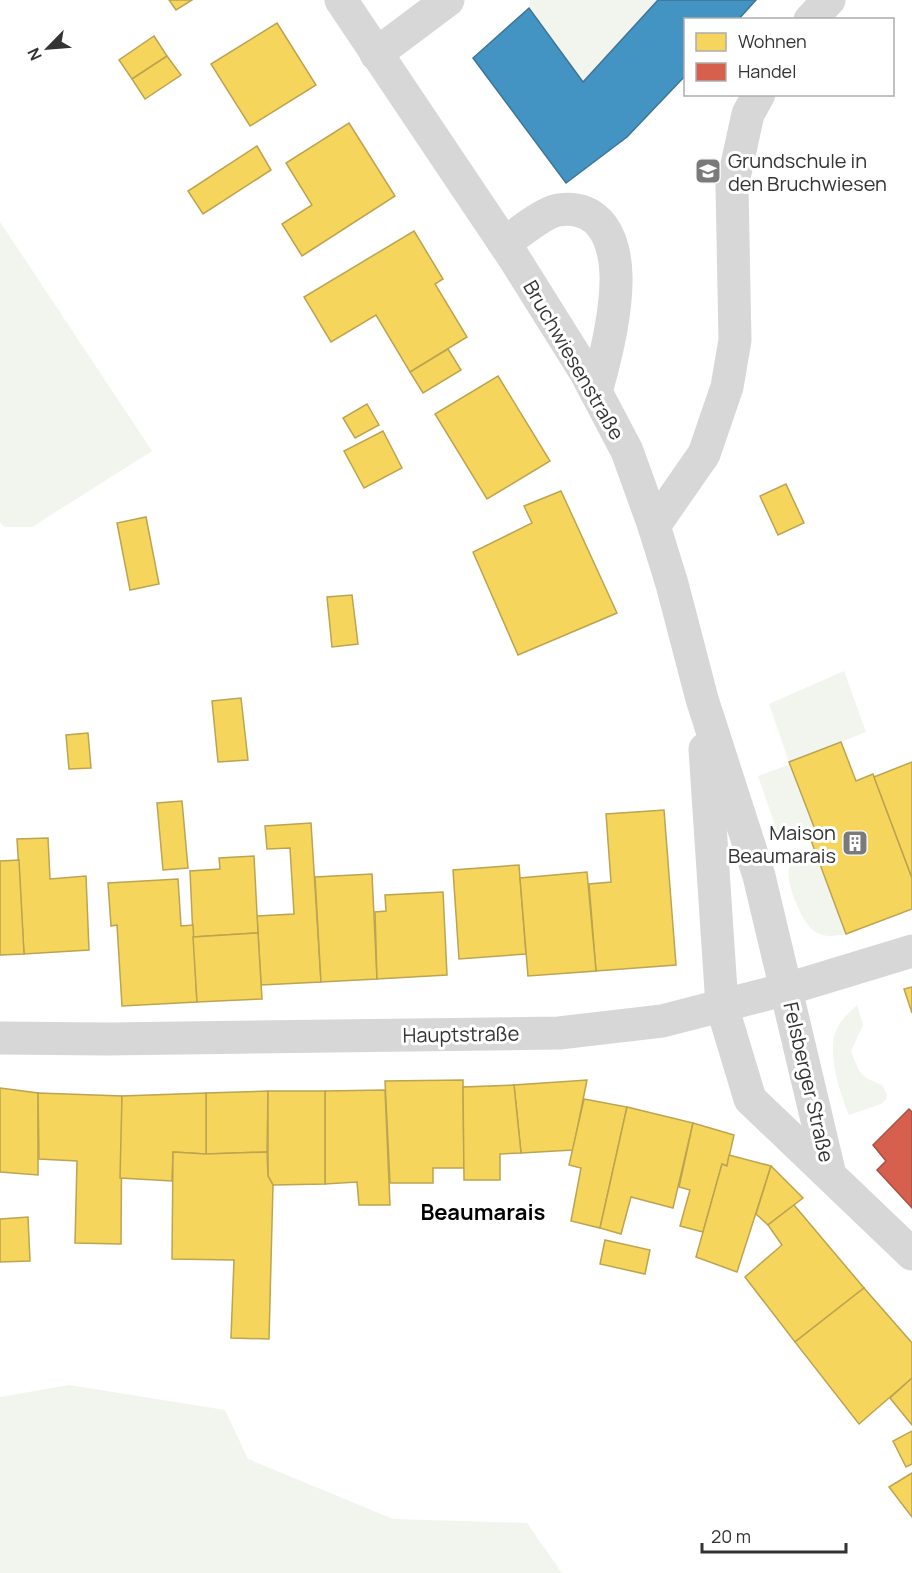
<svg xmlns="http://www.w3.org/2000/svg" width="912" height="1573" viewBox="0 0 912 1573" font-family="Manrope,sans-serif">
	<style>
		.green { fill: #f1f5ed }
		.homes { fill: #f6d55c; stroke: #bca450; stroke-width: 1.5 }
		.shops { fill: #d6604d; stroke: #a55245; stroke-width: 1.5 }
		.schools { fill: #4393c3; stroke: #3e7698; stroke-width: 1.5 }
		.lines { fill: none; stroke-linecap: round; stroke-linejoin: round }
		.minor { stroke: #d7d7d7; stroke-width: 33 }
		.labels { text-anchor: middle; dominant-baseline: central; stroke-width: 6; stroke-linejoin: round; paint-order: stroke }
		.poi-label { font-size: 20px; fill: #333; stroke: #fff; text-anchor: start }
		.street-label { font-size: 20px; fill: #333; stroke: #fff }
		.quarter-label { font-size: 22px; font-weight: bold; fill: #000; stroke: #fff }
	</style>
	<rect width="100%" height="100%" fill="#fff"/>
	<g class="green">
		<polygon points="530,0 658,0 583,82 529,8"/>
		<polygon points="0,222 152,451 32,527 4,527 0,522"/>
		<polygon points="844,671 866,732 789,762 769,704"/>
		<polygon points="791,764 816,832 791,841 778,834 758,776"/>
		<path d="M814,851L846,934C834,936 824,938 814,931C802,923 783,878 790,866C795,857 806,854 814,851Z"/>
		<path d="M857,1005L863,1025L851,1051C860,1074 859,1076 882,1085L887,1095L886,1100L881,1104L849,1115C840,1095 827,1051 836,1031C840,1020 849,1013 857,1005Z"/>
		<polygon points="69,1385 225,1410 248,1459 393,1519 527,1523 562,1573 0,1573 0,1397"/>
	</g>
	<g class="homes">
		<polygon points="169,0 192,0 176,10"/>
		<polygon points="277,23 316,85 250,126 211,64"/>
		<polygon points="154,36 167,56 132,79 119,60"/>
		<polygon points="167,56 181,75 145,99 132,79"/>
		<polygon points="349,123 395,196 302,256 282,224 312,205 286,163"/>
		<polygon points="257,146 271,170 203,214 188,191"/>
		<polygon points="414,231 443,279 435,284 467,337 410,372 376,315 331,342 304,297"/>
		<polygon points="448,349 461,370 423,393 410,372"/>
		<polygon points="498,376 550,461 487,499 435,414"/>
		<polygon points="367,404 379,425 355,438 343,418"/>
		<polygon points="383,431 402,468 364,488 344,451"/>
		<polygon points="786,484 804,523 778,535 760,496"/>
		<polygon points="561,491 617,613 518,655 473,552 532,523 524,506"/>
		<polygon points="146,517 159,584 130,590 117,523"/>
		<polygon points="352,595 358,644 332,647 327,597"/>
		<polygon points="241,698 248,760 218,762 212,701"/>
		<polygon points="88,733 91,768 69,769 66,735"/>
		<polygon points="841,742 856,781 873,774 912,878 912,909 846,934 809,835 816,832 789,762"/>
		<polygon points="912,762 912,878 874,777"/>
		<polygon points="182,801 188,868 163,870 157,803"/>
		<polygon points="664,810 676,965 596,971 589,884 611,882 606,814"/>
		<polygon points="311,823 321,982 261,985 257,916 294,914 290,848 267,849 265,826"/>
		<polygon points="48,838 50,879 86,876 89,950 24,954 17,839"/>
		<polygon points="254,856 258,933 193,937 190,871 220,869 219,858"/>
		<polygon points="19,860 24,954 0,955 0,861"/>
		<polygon points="519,865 526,954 459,959 453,870"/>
		<polygon points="587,872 596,971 528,976 520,878"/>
		<polygon points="372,874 377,979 321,982 315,877"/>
		<polygon points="178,879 181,926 193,925 197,1002 122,1006 117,925 111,926 108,883"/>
		<polygon points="443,892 447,975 377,979 375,912 386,911 385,895"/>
		<polygon points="258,933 262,999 197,1002 193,937"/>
		<polygon points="912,987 912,1013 904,989"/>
		<polygon points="463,1080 464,1168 433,1168 433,1183 390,1183 385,1081"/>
		<polygon points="587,1080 573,1150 521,1153 514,1085"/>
		<polygon points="514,1085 521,1153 500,1154 500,1180 464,1180 463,1087"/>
		<polygon points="0,1088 38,1093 38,1175 0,1172"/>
		<polygon points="385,1090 390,1205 359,1205 357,1182 325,1184 325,1091"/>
		<polygon points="268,1091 267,1152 206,1154 206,1093"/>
		<polygon points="268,1091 325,1091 325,1184 273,1185 268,1176"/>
		<polygon points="38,1093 122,1096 121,1244 75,1243 77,1161 39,1159"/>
		<polygon points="206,1093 206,1154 173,1152 172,1181 120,1178 122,1096"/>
		<polygon points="584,1099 627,1107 600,1228 571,1221 581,1168 569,1165"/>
		<polygon points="627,1107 693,1123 673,1208 631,1197 621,1234 600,1228"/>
		<polygon points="693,1123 734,1135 727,1166 722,1164 703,1232 680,1226 690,1190 679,1187"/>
		<polygon points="173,1152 206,1154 267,1152 268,1176 273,1185 269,1339 231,1338 234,1260 172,1259"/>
		<polygon points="729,1155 771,1166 737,1272 696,1257 722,1164 727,1166"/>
		<polygon points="771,1166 803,1198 768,1225 756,1214"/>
		<polygon points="794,1205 864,1288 795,1342 745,1277 782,1245 768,1225"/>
		<polygon points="28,1217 30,1261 0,1262 0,1219"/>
		<polygon points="605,1240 650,1250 645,1274 600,1264"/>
		<polygon points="864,1288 912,1343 912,1378 859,1424 795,1342"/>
		<polygon points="912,1378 912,1425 890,1398"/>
		<polygon points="912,1431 912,1464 906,1467 893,1441"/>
		<polygon points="912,1473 912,1517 889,1487"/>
	</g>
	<polygon class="shops" points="909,1109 912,1112 912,1208 877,1170 886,1161 873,1145"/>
	<polygon class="schools" points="658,0 756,0 738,20 686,20 686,75 627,137 566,183 473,58 529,8 583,82"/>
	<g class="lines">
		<g class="minor">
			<polyline points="341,0 514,258 586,373 627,451 654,526 672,584 702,699 759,876 830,1175"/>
			<polyline points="810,20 829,0"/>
			<polyline points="376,54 448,0"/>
			<path d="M505,244C515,235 546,211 559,210C600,204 615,239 616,275C617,312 606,356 596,392"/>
			<polyline points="654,526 704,454 727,387 735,340 732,187 748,114 759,94"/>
			<polyline points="705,749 722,1006 750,1099 912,1254"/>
			<polyline points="0,1038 107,1039 559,1033 662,1021 787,989 912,951"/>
		</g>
	</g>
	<defs>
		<g id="school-square" transform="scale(1.35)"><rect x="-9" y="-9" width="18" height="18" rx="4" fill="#7a7a7a" stroke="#fff"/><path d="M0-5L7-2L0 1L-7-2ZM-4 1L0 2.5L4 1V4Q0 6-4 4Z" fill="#fff"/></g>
		<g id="building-square" transform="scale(1.35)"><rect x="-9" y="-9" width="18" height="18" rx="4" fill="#7a7a7a" stroke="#fff"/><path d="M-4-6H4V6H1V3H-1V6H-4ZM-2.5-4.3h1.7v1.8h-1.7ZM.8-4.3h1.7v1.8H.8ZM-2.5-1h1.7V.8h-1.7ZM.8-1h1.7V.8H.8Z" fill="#fff"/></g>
	</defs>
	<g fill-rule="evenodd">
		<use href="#school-square" x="708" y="171"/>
		<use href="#building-square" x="855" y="843"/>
	</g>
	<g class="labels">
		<g class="poi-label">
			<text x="728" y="160">Grundschule in<tspan x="728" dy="23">den Bruchwiesen</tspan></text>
			<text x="836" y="832" text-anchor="end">Maison<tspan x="836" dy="23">Beaumarais</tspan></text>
		</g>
		<g class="street-label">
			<text transform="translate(574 360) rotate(60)">Bruchwiesenstraße</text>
			<text transform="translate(461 1034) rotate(-1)">Hauptstraße</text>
			<text transform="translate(809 1082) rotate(77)">Felsberger Straße</text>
		</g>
		<g class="quarter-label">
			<text x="483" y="1212">Beaumarais</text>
		</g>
	</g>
	<rect x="684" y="18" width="210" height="78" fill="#ffffff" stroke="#adadad" stroke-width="1.5"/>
	<rect x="696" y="33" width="30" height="18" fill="#f6d55c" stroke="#adadad" stroke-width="1.5"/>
	<text x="738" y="48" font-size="18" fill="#333333">Wohnen</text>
	<rect x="696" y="63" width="30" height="18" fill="#d6604d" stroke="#adadad" stroke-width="1.5"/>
	<text x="738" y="78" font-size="18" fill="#333333">Handel</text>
	<g transform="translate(48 48) rotate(245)" stroke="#ffffff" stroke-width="4.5" paint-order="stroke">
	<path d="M0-4.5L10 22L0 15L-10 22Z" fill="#333333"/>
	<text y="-9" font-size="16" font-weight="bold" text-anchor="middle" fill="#333333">N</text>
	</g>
	<path d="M702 1543v9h144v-9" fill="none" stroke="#333333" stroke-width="3"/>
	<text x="711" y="1543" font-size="18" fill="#333333" stroke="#ffffff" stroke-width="4.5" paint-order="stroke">20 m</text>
</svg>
